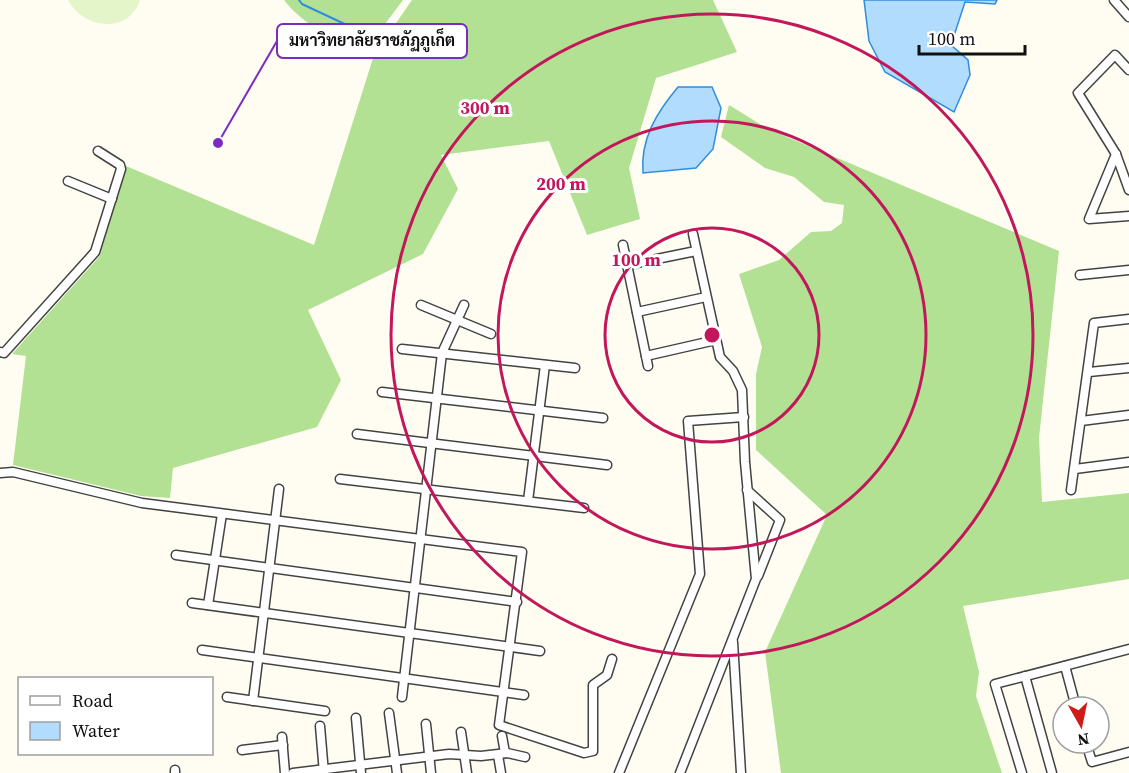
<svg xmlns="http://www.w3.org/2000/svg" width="1129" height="773" viewBox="0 0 1129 773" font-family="'Source Serif 4',Sarabun,serif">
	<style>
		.forest { fill: #b2e194 }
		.pitch { fill: #e3f5c9 }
		.water { fill: #b1dcfd; stroke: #2f8ddc; stroke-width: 1.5 }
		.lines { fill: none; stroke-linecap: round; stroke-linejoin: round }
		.stream { stroke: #2f8ddc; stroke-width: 2 }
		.street-casing { stroke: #434343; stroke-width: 11 }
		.street { stroke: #fff; stroke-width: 8 }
		.ring { fill: none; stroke: #c2185b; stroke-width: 3 }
		.centre { fill: #c2185b; stroke: #fff; stroke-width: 3 }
		.ring-label { font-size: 18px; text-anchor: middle; font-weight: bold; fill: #c2185b; stroke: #fff; stroke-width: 6; stroke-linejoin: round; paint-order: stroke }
		.leader { fill: none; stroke: #7b2cbf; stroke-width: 2 }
		.callout-dot { fill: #7b2cbf; stroke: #fff; stroke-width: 2 }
		.callout { fill: #fff; stroke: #7b2cbf; stroke-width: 2 }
		.callout-label { font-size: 16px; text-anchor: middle; font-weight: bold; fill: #101010 }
	</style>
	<rect width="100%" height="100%" fill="#fffdf2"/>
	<g class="forest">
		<path d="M284,0H403L364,52C334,39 304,26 284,0Z"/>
		<polygon points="412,0 713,0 737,52 656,78 629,168 640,219 587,235 549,141 441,155 458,189 423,254 308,310 341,380 317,427 173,468 170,498 141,496 13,465 26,356 12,354 99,257 126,166 314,245 374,55"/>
		<polygon points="729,105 768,129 1059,251 1039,438 1042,502 1129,493 1129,579 963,606 979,672 976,696 1002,773 781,773 765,652 827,515 756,450 756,374 762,347 739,274 779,260 811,232 831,231 842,223 844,205 824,202 794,177 765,168 721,137"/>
	</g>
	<path class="pitch" d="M68,0H140C129,34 84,30 68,0Z"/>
	<g class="water">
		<polygon points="864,0 997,0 995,4 965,2 951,45 968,60 970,75 954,112 885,72 869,41"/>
		<path d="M678,87H712L721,108L713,149L696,168L643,173C640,139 657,112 678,87Z"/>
	</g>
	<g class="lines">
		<polyline class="stream" points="299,0 302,4 351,27"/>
		<g class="street-casing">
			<g id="street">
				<polyline points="1114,0 1129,17"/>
				<polyline points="1129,70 1115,55 1078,93 1116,154 1129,190"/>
				<polyline points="1116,154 1089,219 1129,216"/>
				<polyline points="68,181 112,199"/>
				<polyline points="623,245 648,366"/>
				<polyline points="627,265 696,251"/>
				<polyline points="1080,275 1129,270"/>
				<polyline points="421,305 491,334"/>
				<polyline points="637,312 706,297"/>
				<polyline points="402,349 575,368"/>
				<polyline points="0,352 4,353 95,252 121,169 120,165 98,151"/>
				<polyline points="646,356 716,340"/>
				<polyline points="1089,372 1129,368"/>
				<polyline points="382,392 603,418"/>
				<polyline points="1081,421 1129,415"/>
				<polyline points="357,434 607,465"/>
				<polyline points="1075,469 1129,462"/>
				<polyline points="0,473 13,472 142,503 522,552 499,725 584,753 593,751 593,685 607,675 612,659"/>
				<polyline points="340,479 584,508"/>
				<polyline points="747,490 780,520 758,576"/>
				<polyline points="1071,490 1094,323 1129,319"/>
				<polyline points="528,501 545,365"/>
				<polyline points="176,555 517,602"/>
				<polyline points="192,603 540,651"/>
				<polyline points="208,605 222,514"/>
				<polyline points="733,642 741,773"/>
				<polyline points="202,650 524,695"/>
				<polyline points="1065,666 1076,707"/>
				<polyline points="1025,676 1052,773"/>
				<polyline points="227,697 325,711"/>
				<polyline points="402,697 442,353 464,305"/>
				<polyline points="253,701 279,489"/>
				<polyline points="389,713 397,773"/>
				<polyline points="356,718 361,773"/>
				<polyline points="426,724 431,773"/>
				<polyline points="320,726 324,773"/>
				<polyline points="461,732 467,773"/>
				<polyline points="502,736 505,753"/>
				<polyline points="282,737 285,773"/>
				<polyline points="1086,743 1092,762 1129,752"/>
				<polyline points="242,750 283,745"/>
				<polyline points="498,755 501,773"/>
				<polyline points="175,770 175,773"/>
				<polyline points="293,773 449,754 481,756 507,753 525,757"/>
				<polyline points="619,773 700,574 688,421 744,417"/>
				<polyline points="680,773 756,579 745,462 742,390 733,371 720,357 693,234"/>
				<polyline points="1022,773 995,684 1129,649"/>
			</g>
		</g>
		<use href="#street" class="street"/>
	</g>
	<g class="ring">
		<circle cx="712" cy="335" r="107"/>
		<circle cx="712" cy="335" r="214"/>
		<circle cx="712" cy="335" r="321"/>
	</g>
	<circle cx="712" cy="335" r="9" class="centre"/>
	<g class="ring-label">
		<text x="485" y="114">300 m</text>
		<text x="561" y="190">200 m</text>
		<text x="636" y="266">100 m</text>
	</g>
	<path class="leader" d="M218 143L277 41"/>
	<circle class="callout-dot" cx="218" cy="143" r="6"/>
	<rect class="callout" x="277" y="24" width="190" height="34" rx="6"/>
	<g class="callout-label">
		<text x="372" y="46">มหาวิทยาลัยราชภัฏภูเก็ต</text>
	</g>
	<rect x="18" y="677" width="195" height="78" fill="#ffffff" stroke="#9f9f9f" stroke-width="1.5"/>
	<rect x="30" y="696" width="30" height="9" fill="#ffffff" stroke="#9f9f9f" stroke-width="1.5"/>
	<text x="72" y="707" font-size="18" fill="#101010">Road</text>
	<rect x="30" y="722" width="30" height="18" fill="#b1dcfd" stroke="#9f9f9f" stroke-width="1.5"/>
	<text x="72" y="737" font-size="18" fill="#101010">Water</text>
	<g transform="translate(1081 725) rotate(171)"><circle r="28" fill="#ffffff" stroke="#9f9f9f" stroke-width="1.5"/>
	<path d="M0-4.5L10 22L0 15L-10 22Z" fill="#d01a17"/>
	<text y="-9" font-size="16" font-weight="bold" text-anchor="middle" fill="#101010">N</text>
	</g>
	<path d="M919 45v9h106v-9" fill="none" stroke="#101010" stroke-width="3"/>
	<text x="928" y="45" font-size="18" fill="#101010" stroke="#ffffff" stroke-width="4.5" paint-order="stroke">100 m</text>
</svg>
